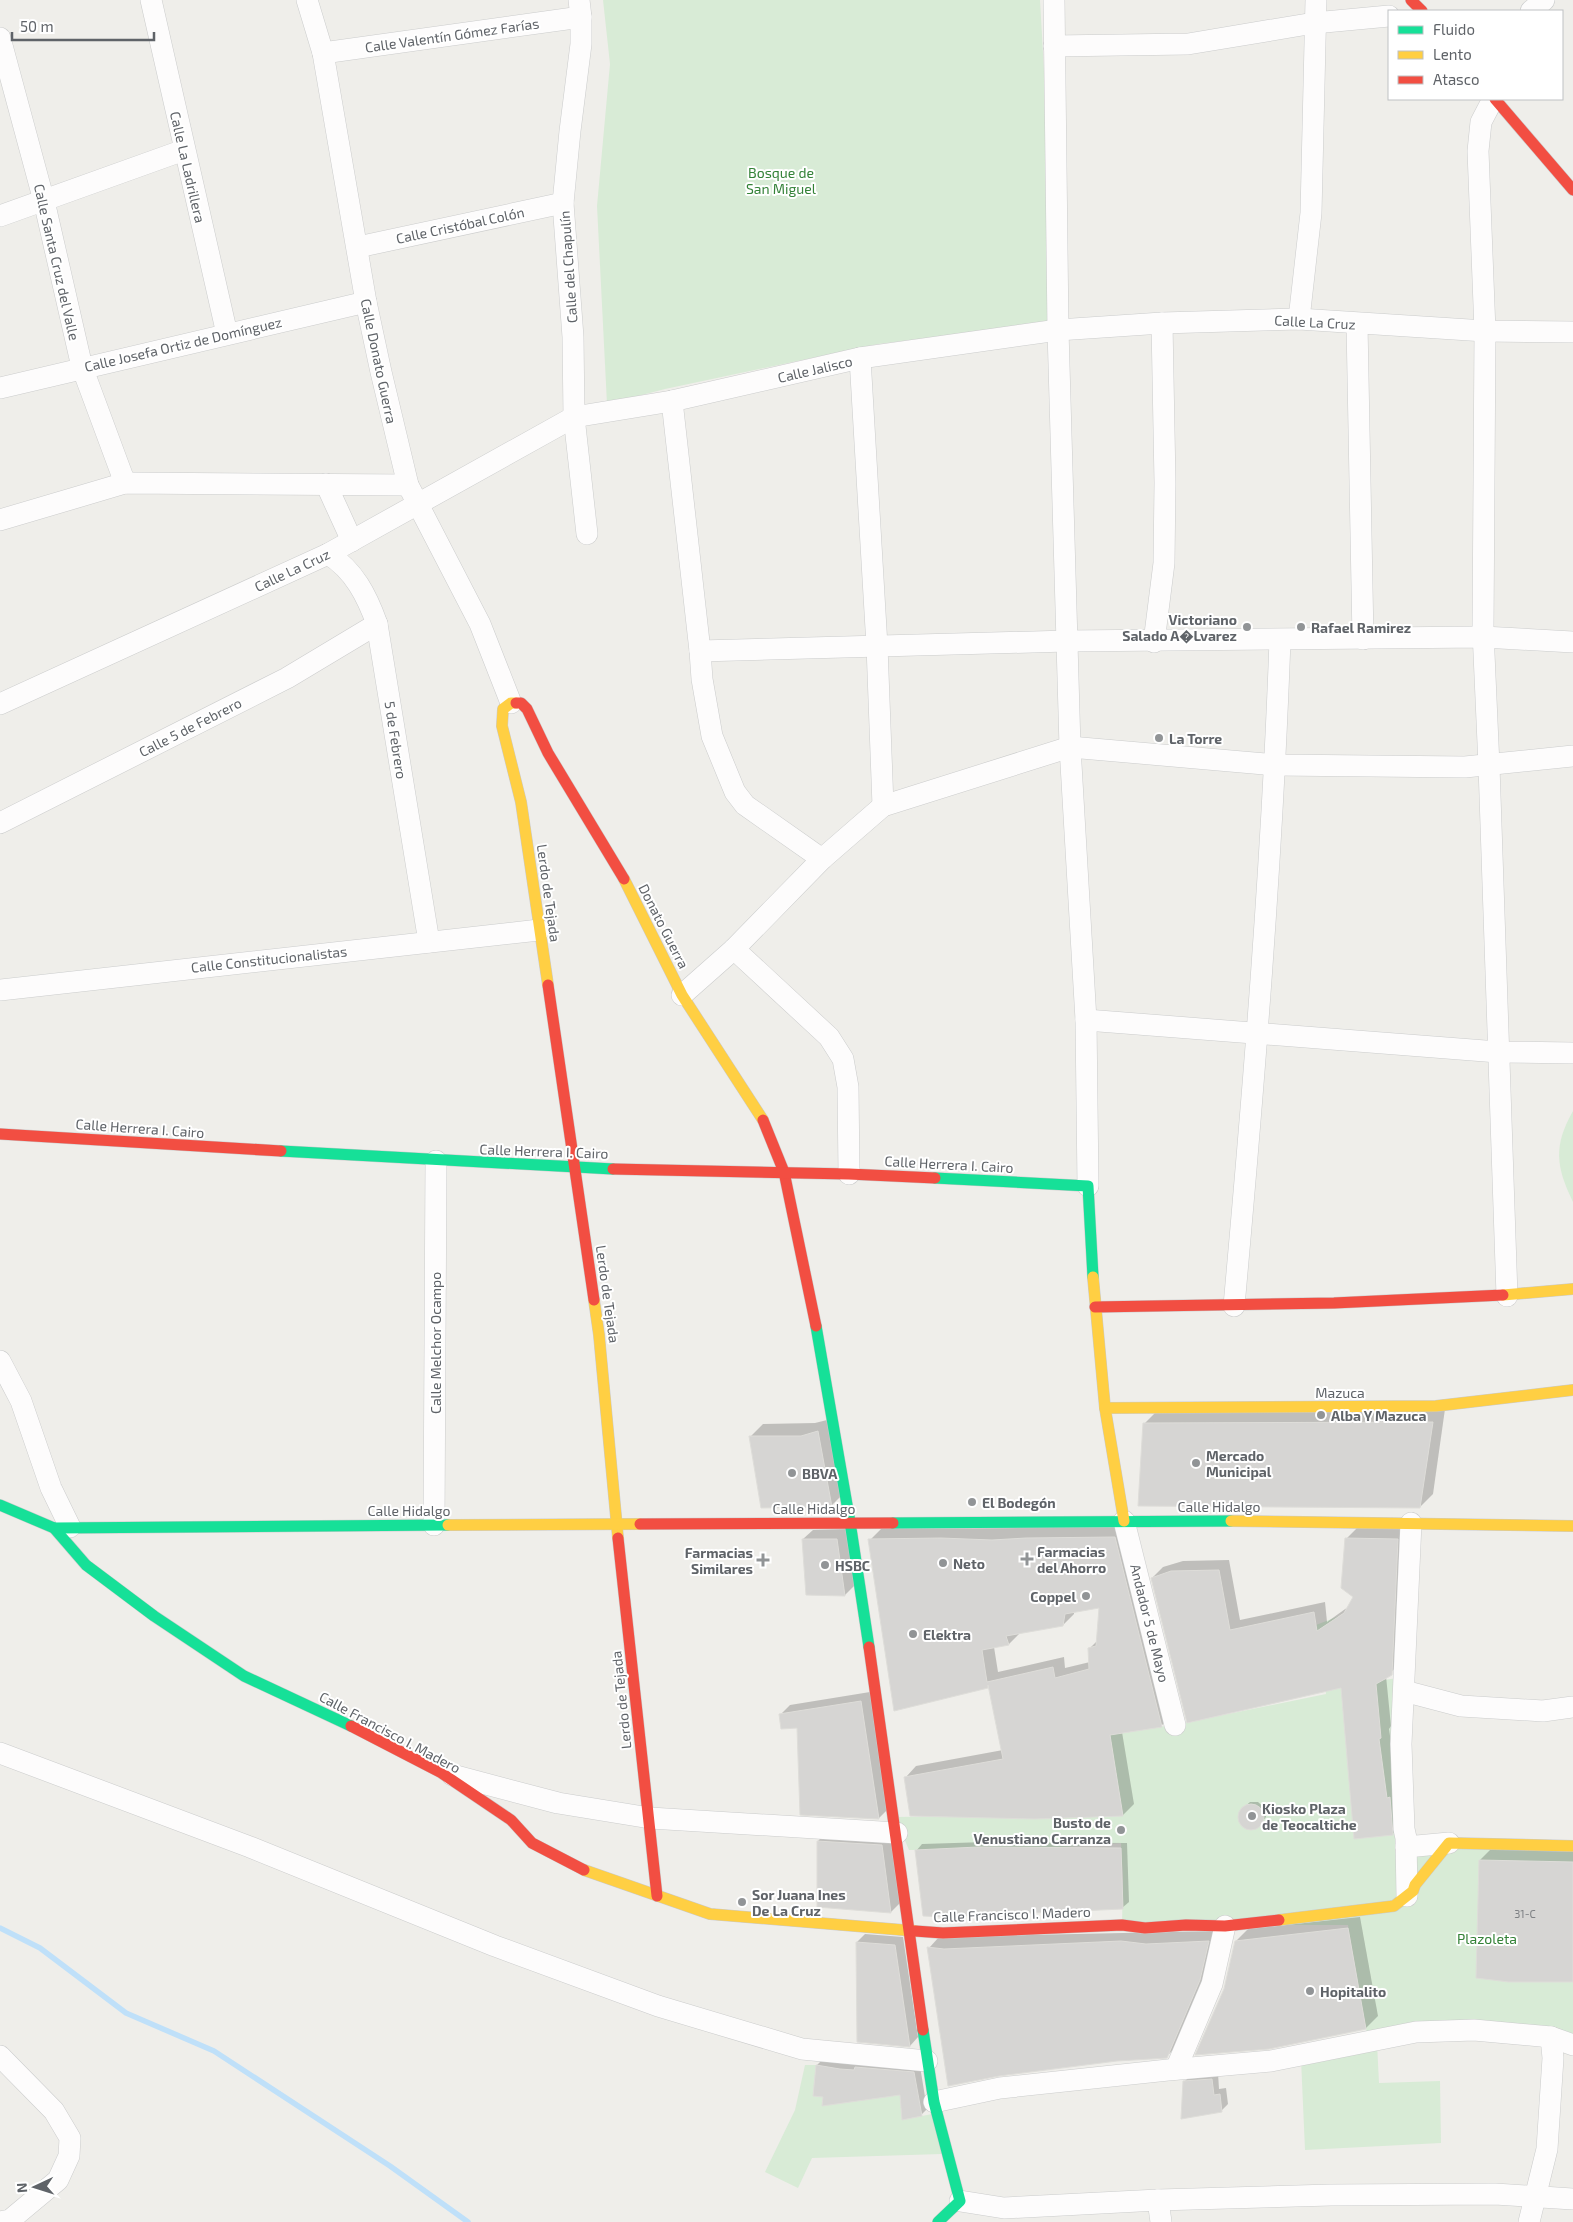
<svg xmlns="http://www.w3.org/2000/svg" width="1573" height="2222" viewBox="0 0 1573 2222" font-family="'Exo 2',sans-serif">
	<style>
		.green { fill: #d8ebd6 }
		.shadow { fill: #0003; fill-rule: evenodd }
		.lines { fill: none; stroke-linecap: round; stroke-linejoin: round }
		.stream { stroke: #bfe0f9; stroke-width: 5.5 }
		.building { fill: #d6d5d3; stroke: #deddd9; fill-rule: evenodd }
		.street-casing { stroke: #cbcccc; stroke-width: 22 }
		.fast-casing { stroke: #cacacb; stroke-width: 12 }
		.slow-casing { stroke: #cacacb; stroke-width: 12 }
		.jam-casing { stroke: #cacacb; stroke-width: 12 }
		.street { stroke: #fdfcfc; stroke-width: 21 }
		.fast { stroke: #16e098; stroke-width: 11 }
		.slow { stroke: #ffcf43; stroke-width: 11 }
		.jam { stroke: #f24e42; stroke-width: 11 }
		.poi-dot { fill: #919496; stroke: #fff; stroke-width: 2 }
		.labels { text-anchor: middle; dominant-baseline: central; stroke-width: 4; stroke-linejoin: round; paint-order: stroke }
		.number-label { font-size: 11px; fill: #7e8184 }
		.street-label { font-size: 14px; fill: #5f6368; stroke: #fff }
		.park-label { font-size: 14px; fill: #348238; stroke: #fff }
		.poi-label { font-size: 14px; font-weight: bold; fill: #5f6368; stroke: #fff; text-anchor: start }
	</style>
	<rect width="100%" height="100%" fill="#efeeea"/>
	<g class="green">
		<polygon points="603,0 1040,0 1048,143 1050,323 878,344 665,389 607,404 597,206 610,64"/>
		<path d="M1573,1111V1202C1556,1167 1553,1146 1573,1111Z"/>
		<path d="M1339,1616L1344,1690L1384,1680L1404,1677L1406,1838L1573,1846V2042L1367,2034L1348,1925H1122L1123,1880L1121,1843L1051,1848L909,1850L895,1817C971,1816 1047,1819 1123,1816L1110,1735L1184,1723L1326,1694L1316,1625Z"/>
		<polygon points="1377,2043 1379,2083 1440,2081 1441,2143 1305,2150 1301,2059"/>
		<polygon points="805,2065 816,2065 813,2096 823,2097 822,2105 900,2095 902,2120 932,2114 942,2154 812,2158 798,2188 765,2172 795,2110"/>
	</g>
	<g class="shadow">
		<polygon points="1445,1409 1433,1494 1420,1507 1144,1424 1157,1411"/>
		<polygon points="831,1419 844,1493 831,1506 750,1437 763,1424 815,1423"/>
		<path d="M1126,1527L1173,1715L1162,1725L1122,1732L1134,1804L1123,1815L906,1777L916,1766L1003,1750L989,1685L988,1687L870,1540L881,1529ZM1101,1606L1098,1640L1089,1649L1090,1662L1065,1668L1064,1657L998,1672L994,1647L1009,1644L1020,1633L1063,1625L1074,1614V1611Z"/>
		<polygon points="1357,1528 1408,1529 1402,1663 1386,1676 1391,1726 1389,1729 1403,1823 1392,1834 1342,1687 1188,1721 1152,1578 1163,1567 1183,1561 1229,1560 1240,1620 1325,1602 1327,1622 1348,1607 1355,1597 1346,1539"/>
		<polygon points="846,1529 855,1585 845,1595 807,1594 803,1539 813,1530"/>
		<polygon points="870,1692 888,1809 879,1818 798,1727 781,1714 790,1705"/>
		<polygon points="1250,1802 1258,1802 1266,1809 1266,1817 1256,1829 1248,1829 1241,1822 1241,1810"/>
		<polygon points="831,1828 895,1832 904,1899 891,1912 818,1841"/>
		<polygon points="986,1842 1127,1843 1129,1902 1122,1908 916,1851 922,1844"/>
		<polygon points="1493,1847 1573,1849 1573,1980 1480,1860"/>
		<polygon points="1360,1917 1378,2016 1366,2028 1269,2047 1225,1989 1236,1941 1248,1929"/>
		<polygon points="1218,1931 1210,1969 1177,2046 1167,2056 929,1948 939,1937"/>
		<polygon points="865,1934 903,1937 918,2037 910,2046 858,2041 857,1942"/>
		<polygon points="823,2059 920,2066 927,2109 921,2115 901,2094 824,2096 817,2065"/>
		<polygon points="1218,2073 1219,2089 1226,2088 1228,2104 1221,2111 1184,2082 1191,2075"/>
	</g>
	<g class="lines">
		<polyline class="stream" points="0,1928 40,1948 126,2013 214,2051 390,2166 468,2222"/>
	</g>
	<g class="building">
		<polygon points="1433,1422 1420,1508 1138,1506 1143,1423"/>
		<polygon points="818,1431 832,1507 761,1508 749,1436 801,1436"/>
		<path d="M1115,1537L1162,1727L1110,1735L1123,1816L1034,1819L910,1816L904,1777L1003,1759L988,1685V1688L894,1711L868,1539L941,1538L992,1540L1026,1538ZM1099,1608L1096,1646L1088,1648L1089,1669L1055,1678L1053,1667L987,1682L982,1650L1009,1645L1006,1636L1063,1626L1065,1614Z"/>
		<polygon points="1345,1538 1398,1539 1392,1675 1376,1684 1381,1738 1379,1739 1387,1798 1390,1797 1393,1835 1354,1839 1341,1688 1187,1723 1151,1578 1171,1571 1219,1570 1230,1630 1314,1612 1317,1631 1344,1613 1353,1597 1341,1588"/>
		<polygon points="802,1539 837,1539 845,1596 806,1595"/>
		<polygon points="861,1701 879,1819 800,1815 797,1728 781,1729 779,1714"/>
		<circle cx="1251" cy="1817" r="13"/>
		<polygon points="817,1841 882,1845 891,1913 817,1907"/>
		<polygon points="978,1847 1121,1848 1123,1909 943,1917 923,1916 915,1850"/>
		<polygon points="1479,1860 1573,1862 1573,1982 1509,1982 1476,1978"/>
		<polygon points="1348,1928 1366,2029 1269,2049 1195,2055 1224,1989 1235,1941"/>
		<polygon points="1121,1941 1146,1944 1209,1941 1200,1980 1167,2058 1117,2061 999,2076 948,2086 927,1947 944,1949"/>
		<polygon points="856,1942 895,1945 910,2047 857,2042"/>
		<polygon points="816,2065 840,2069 854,2070 855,2067 914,2072 922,2116 902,2120 900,2095 822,2106 823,2097 813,2096"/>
		<polygon points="1212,2079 1214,2095 1220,2094 1222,2112 1181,2119 1183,2081"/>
	</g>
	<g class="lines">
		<g class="street-casing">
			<g id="street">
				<polyline points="151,0 227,334"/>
				<polyline points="307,0 323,53 366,302 381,372 408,485 480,624 511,703"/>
				<polyline points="579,0 581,17 581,44 570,131 563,203 573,337 574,417 587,534"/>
				<polyline points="1054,0 1058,330 1070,747 1086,1020 1088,1186"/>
				<polyline points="1531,11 1544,0"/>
				<polyline points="0,38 44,201 82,367 125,483"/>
				<polyline points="1054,46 1188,44 1314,23 1389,16"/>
				<polyline points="323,53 581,17"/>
				<polyline points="1493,99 1481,122 1478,151 1485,331 1483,631 1489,766 1507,1296"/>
				<polyline points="0,216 184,150"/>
				<polyline points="358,247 563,203"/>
				<polyline points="1299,319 1311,213 1316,0"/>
				<polyline points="1357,324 1363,639"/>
				<polyline points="860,358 877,646 883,806"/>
				<polyline points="0,388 366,302"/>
				<polyline points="672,401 700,651 702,679 712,736 735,792 745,805 822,859"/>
				<polyline points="326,484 352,541"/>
				<polyline points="0,520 125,483 408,485"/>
				<path d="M328,554C354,570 367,596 377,624L429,942"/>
				<polyline points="1154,642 1164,563 1165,483 1162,323"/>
				<polyline points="700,651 1067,641 1483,637 1573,642"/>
				<polyline points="0,704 328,554 574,417 672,401 860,358 1058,330 1162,323 1299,319 1485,331 1573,332"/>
				<polyline points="0,823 287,678 377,624"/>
				<polyline points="734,949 829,1037 843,1059 848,1087 849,1174"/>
				<polyline points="0,990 539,930"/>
				<polyline points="682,995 734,949 822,859 883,806 1070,747 1276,765 1465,767 1573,756"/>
				<polyline points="1086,1020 1498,1052 1573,1053"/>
				<path d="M1234,1306C1254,1084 1272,862 1280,640"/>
				<polyline points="0,1361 21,1401 51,1488 70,1527"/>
				<polyline points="1124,1521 1175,1725"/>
				<polyline points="434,1525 436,1161"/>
				<polyline points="1404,1691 1461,1706 1543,1711 1573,1707"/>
				<polyline points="0,1753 250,1847 495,1946 658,2006 802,2049 927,2061"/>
				<polyline points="452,1775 558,1803 650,1818 897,1833"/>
				<polyline points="1406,1847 1449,1843"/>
				<polyline points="1407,1896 1406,1838 1404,1829 1401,1744 1411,1523"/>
				<polyline points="0,2056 54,2111 70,2138 69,2156 58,2180 10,2220 0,2222"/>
				<polyline points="1176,2069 1212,1984 1225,1926"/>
				<polyline points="934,2102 1000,2088 1168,2070 1271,2061 1416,2032 1474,2030 1551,2037 1573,2045"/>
				<polyline points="1158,2200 1161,2222"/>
				<polyline points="960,2201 1004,2208 1158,2200 1331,2195 1495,2194 1573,2199"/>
				<polyline points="1529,2222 1547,2149 1553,2058 1551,2037"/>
			</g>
		</g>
		<g class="fast-casing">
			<g id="fast">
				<polyline points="281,1151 613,1169"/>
				<polyline points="935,1178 1088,1186 1093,1277"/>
				<polyline points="816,1326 850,1522 869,1647"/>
				<polyline points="0,1505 54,1528 86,1565 154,1616 244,1676 351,1726"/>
				<polyline points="893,1523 1231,1521"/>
				<polyline points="54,1528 448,1525"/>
				<polyline points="923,2030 934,2102 960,2201 938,2222"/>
			</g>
		</g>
		<g class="slow-casing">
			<g id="slow">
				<polyline points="516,703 511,703 503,709 502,726 521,802 548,985"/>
				<polyline points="624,879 682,995 763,1120"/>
				<polyline points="1093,1277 1105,1408 1124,1521"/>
				<polyline points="1503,1295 1573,1289"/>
				<polyline points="594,1300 599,1335 618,1538"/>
				<polyline points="1105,1408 1436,1406 1573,1390"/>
				<polyline points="1231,1521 1573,1526"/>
				<polyline points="448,1525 640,1524"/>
				<polyline points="584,1870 710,1914 915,1931"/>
				<polyline points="1279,1920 1394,1906 1413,1891 1415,1885 1449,1843 1573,1846"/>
			</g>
		</g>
		<g class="jam-casing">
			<g id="jam">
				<polyline points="1411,0 1422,11"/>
				<polyline points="1495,99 1573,190"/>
				<polyline points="516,703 521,703 527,709 548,753 624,879"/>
				<polyline points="548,985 594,1300"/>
				<polyline points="763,1120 784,1172 816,1326"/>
				<polyline points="0,1134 281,1151"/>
				<polyline points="613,1169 849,1174 935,1178"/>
				<polyline points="1095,1307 1334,1303 1503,1295"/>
				<polyline points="640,1524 893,1523"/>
				<polyline points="618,1538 657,1896"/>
				<polyline points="869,1647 923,2030"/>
				<polyline points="351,1726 440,1772 511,1820 532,1843 584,1870"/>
				<polyline points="915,1931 943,1933 1122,1925 1145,1928 1186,1925 1225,1926 1279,1920"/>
			</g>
		</g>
		<use href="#street" class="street"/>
		<use href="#fast" class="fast"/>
		<use href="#slow" class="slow"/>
		<use href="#jam" class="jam"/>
	</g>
	<g class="poi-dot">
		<circle cx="1247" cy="627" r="5"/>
		<circle cx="1301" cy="627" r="5"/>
		<circle cx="1159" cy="738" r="5"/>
		<circle cx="1321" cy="1415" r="5"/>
		<circle cx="1196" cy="1463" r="5"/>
		<circle cx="792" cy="1473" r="5"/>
		<circle cx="972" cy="1502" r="5"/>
		<path d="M1024.5 1551.5h5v5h5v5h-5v5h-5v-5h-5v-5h5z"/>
		<path d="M760.5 1552.5h5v5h5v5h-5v5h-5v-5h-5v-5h5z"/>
		<circle cx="943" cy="1563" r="5"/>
		<circle cx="825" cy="1565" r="5"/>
		<circle cx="1086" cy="1596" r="5"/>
		<circle cx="913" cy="1634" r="5"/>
		<circle cx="1252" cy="1816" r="5"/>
		<circle cx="1121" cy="1830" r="5"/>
		<circle cx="742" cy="1902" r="5"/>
		<circle cx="1310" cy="1991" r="5"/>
	</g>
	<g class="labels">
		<g class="number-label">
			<text x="1525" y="1913">31-C</text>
		</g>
		<g class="street-label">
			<text transform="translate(452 35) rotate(-8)">Calle Valentín Gómez Farías</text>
			<text transform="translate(188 167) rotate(77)">Calle La Ladrillera</text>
			<text transform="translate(460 225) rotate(-12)">Calle Cristóbal Colón</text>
			<text transform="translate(57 262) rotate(77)">Calle Santa Cruz del Valle</text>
			<text transform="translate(568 267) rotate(-94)">Calle del Chapulín</text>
			<text transform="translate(1315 322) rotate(3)">Calle La Cruz</text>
			<text transform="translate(183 344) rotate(-13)">Calle Josefa Ortiz de Domínguez</text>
			<text transform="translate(379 361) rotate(78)">Calle Donato Guerra</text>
			<text transform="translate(815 369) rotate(-13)">Calle Jalisco</text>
			<text transform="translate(292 570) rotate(-25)">Calle La Cruz</text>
			<text transform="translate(190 727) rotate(-27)">Calle 5 de Febrero</text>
			<text transform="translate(396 740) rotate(81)">5 de Febrero</text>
			<text transform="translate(549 893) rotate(82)">Lerdo de Tejada</text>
			<text transform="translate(664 926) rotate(63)">Donato Guerra</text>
			<text transform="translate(269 959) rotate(-6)">Calle Constitucionalistas</text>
			<text transform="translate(140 1128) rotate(4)">Calle Herrera I. Cairo</text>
			<text transform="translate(544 1151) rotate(2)">Calle Herrera I. Cairo</text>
			<text transform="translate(949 1164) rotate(3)">Calle Herrera I. Cairo</text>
			<text transform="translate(608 1294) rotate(82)">Lerdo de Tejada</text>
			<text transform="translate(435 1343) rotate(-90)">Calle Melchor Ocampo</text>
			<text x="1340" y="1392">Mazuca</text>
			<text x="1219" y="1506">Calle Hidalgo</text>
			<text x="814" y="1508">Calle Hidalgo</text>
			<text x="409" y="1510">Calle Hidalgo</text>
			<text transform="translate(1150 1623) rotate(76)">Andador 5 de Mayo</text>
			<text transform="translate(621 1700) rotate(-96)">Lerdo de Tejada</text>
			<text transform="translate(390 1732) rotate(28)">Calle Francisco I. Madero</text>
			<text transform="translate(1012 1914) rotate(-2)">Calle Francisco I. Madero</text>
		</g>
		<g class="park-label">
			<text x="781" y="172">Bosque de<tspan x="781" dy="16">San Miguel</tspan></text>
			<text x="1487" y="1938">Plazoleta</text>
		</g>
		<g class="poi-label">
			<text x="1237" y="619" text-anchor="end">Victoriano<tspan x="1237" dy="16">Salado A�Lvarez</tspan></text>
			<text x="1311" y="627">Rafael Ramirez</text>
			<text x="1169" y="738">La Torre</text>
			<text x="1331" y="1415">Alba Y Mazuca</text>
			<text x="1206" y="1455">Mercado<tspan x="1206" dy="16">Municipal</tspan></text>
			<text x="802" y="1473">BBVA</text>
			<text x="982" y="1502">El Bodegón</text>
			<text x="1037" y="1551">Farmacias<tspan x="1037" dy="16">del Ahorro</tspan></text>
			<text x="753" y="1552" text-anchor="end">Farmacias<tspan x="753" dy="16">Similares</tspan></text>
			<text x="953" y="1563">Neto</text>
			<text x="835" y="1565">HSBC</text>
			<text x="1076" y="1596" text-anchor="end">Coppel</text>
			<text x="923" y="1634">Elektra</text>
			<text x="1262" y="1808">Kiosko Plaza<tspan x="1262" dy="16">de Teocaltiche</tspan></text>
			<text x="1111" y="1822" text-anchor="end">Busto de<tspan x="1111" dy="16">Venustiano Carranza</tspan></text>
			<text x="752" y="1894">Sor Juana Ines<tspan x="752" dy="16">De La Cruz</tspan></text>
			<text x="1320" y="1991">Hopitalito</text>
		</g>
	</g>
	<rect x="1388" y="10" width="175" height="90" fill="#ffffff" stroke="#bfc1c3"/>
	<rect x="1398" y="26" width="25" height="8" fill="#16e098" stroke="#bfc1c3"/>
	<text x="1433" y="35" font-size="15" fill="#5f6368">Fluido</text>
	<rect x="1398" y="51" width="25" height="8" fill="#ffcf43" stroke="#bfc1c3"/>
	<text x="1433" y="60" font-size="15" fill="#5f6368">Lento</text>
	<rect x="1398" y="76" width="25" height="8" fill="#f24e42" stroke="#bfc1c3"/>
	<text x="1433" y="85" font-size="15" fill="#5f6368">Atasco</text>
	<g transform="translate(35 2187) rotate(266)" stroke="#ffffff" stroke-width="4" paint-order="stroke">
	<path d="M0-4L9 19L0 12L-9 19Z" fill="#5f6368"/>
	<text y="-8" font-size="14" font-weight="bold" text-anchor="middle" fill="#5f6368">N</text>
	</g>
	<path d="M12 32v8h142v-8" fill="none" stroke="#5f6368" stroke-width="2.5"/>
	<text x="20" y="32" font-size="15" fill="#5f6368" stroke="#ffffff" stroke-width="4" paint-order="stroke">50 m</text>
</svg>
